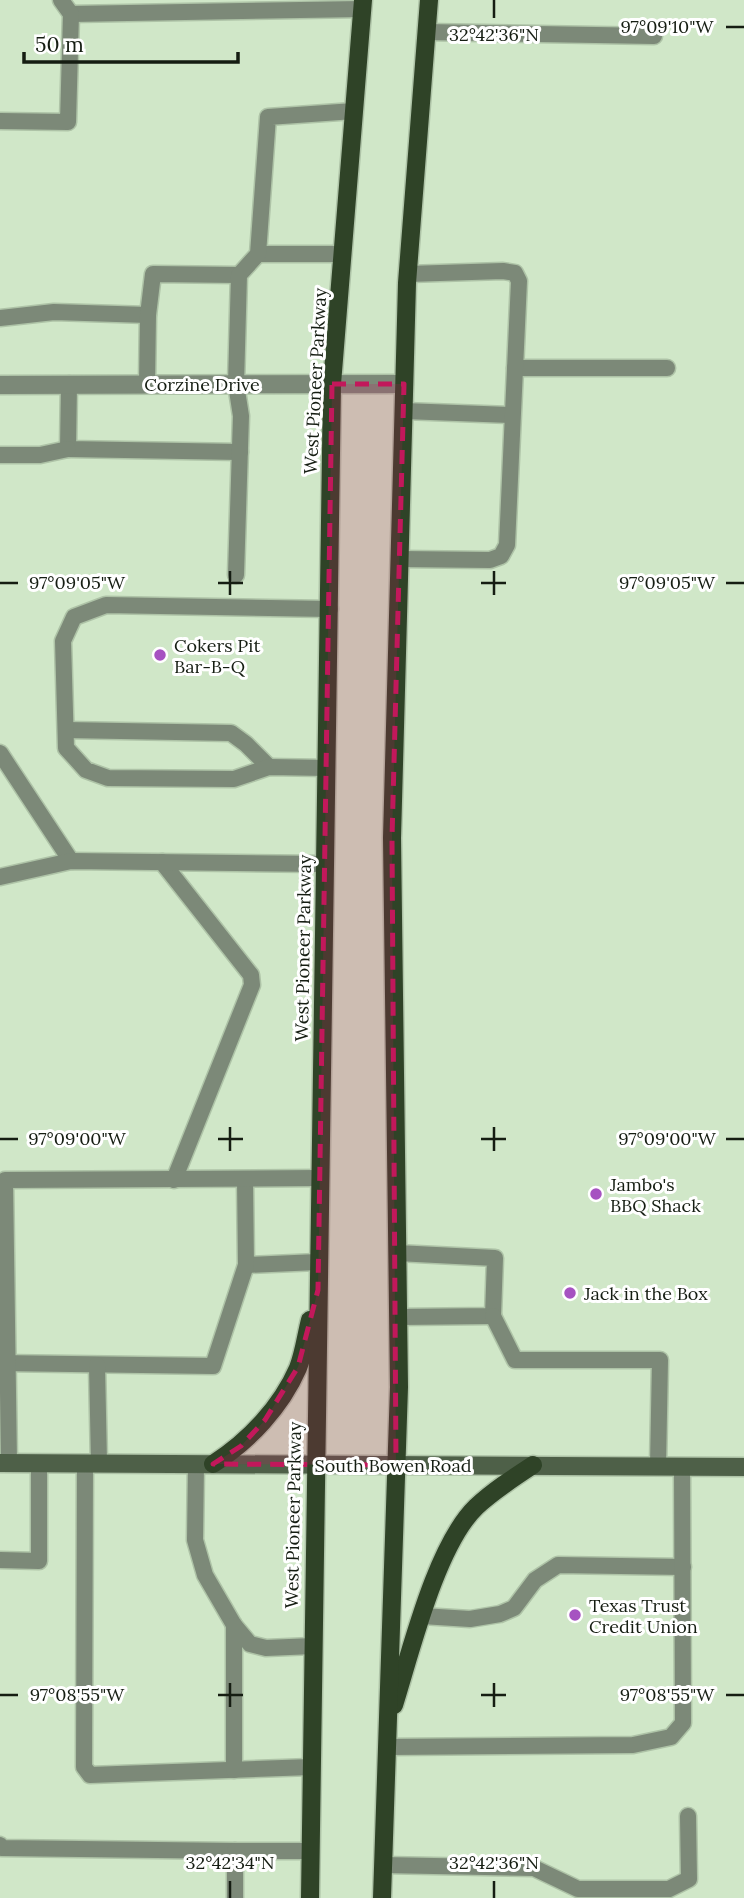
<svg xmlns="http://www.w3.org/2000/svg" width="744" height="1898" viewBox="0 0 744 1898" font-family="Lora,serif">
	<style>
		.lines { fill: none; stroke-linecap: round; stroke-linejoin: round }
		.lane-casing { stroke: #aec3a7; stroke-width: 19 }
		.street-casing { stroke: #aec3a7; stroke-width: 21 }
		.secondary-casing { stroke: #aec3a7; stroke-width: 21 }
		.primary-casing { stroke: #aec3a7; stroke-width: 21 }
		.lane { stroke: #7c8978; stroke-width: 16 }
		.street { stroke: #7c8978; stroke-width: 18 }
		.secondary { stroke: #4e6048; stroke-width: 18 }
		.primary { stroke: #2f4327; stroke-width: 18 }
		.marked { fill: #c2185b; fill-opacity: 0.2; stroke: #c2185b; stroke-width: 5; stroke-dasharray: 14 9; stroke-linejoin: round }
		.ticks { fill: none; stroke: #151d12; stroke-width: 2.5 }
		.poi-dot { fill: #a652c1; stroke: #fff; stroke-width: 2.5 }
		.labels { text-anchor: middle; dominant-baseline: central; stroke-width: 6; stroke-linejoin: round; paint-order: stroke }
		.street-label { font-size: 18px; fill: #151d12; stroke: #fff }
		.poi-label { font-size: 18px; fill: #151d12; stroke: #fff; text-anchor: start }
		.ticks-label { font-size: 18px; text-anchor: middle; fill: #151d12; stroke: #fff; stroke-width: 6; stroke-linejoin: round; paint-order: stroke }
	</style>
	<rect width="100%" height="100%" fill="#d0e7c8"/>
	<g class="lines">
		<g class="lane-casing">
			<g id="lane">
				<polyline points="71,14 362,9"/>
				<polyline points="426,32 654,36"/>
				<polyline points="0,121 68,122 71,14 61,0"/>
				<polyline points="258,254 343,254"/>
				<polyline points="0,318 54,312 148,315"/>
				<polyline points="515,368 667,368"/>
				<polyline points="69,384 68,449 240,452"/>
				<polyline points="147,384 148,315 153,274 239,275"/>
				<polyline points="404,411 512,415"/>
				<polyline points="0,455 40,455 68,449"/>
				<polyline points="400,559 490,560 501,556 507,545 519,281 515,273 503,271 408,274"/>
				<polyline points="236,575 241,416 236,384 239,275 258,254 268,117 354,111"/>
				<polyline points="66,730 231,733 246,744 269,767"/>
				<polyline points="0,753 71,861"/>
				<polyline points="327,768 269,767 234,779 108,778 86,770 66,748 63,641 74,617 106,605 330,609"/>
				<polyline points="162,862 251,975 252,985 174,1180"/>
				<polyline points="0,877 71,861 325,864"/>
				<polyline points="397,1253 495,1258 493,1316 398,1317"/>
				<polyline points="246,1265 318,1262"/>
				<polyline points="493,1316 515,1360 660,1360 658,1466"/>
				<polyline points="0,1363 213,1366 246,1265 245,1180"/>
				<polyline points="97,1365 99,1463"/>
				<polyline points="9,1463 5,1180 320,1178"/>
				<polyline points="85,1463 84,1767 90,1775 311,1767"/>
				<polyline points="196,1464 195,1540 205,1575 234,1625 250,1644 266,1648 313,1646"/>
				<polyline points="0,1560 39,1561 39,1463"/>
				<polyline points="422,1616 470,1619 500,1614 514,1608 535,1580 558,1565 683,1567"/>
				<polyline points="387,1747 633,1745 671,1737 683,1723 682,1467"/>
				<polyline points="234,1770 234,1625"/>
				<polyline points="0,1845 2,1848 235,1851 235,1898"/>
				<polyline points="235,1851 310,1851"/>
				<polyline points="383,1865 534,1868 578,1889 669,1889 689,1879 688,1816"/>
			</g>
		</g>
		<g class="street-casing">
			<polyline id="street" points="0,385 404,384"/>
		</g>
		<g class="secondary-casing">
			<polyline id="secondary" points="0,1463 744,1467"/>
		</g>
		<g class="primary-casing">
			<g id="primary">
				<path d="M213,1464C249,1441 281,1407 298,1368C304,1353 306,1335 310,1320"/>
				<path d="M394,1705C411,1651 436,1546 476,1507C493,1491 513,1478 533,1465"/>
				<polyline points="310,1898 332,384 363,0"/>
				<polyline points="382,1898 399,1387 392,838 407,283 429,0"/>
			</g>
		</g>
		<use href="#lane" class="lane"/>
		<use href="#street" class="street"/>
		<use href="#secondary" class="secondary"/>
		<use href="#primary" class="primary"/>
	</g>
	<path class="marked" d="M332,384H404L392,838L396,1465L213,1464L241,1446L265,1420L298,1367L318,1290Z"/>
	<path class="ticks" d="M494,0V18M726,27H744M230,571V595M494,571V595M0,583H18M218,583H243M481,583H506M726,583H744M230,1127V1151M494,1127V1151M0,1139H18M218,1139H243M481,1139H506M726,1139H744M230,1683V1707M494,1683V1707M0,1695H18M218,1695H243M481,1695H506M726,1695H744M230,1881V1898M494,1881V1898"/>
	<g class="poi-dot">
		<circle cx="160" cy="655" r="7"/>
		<circle cx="596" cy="1194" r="7"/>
		<circle cx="570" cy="1293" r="7"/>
		<circle cx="575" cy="1615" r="7"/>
	</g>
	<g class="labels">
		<g class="street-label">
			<text transform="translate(315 381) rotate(-87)">West Pioneer Parkway</text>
			<text x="202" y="384">Corzine Drive</text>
			<text transform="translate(303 948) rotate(-89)">West Pioneer Parkway</text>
			<text x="393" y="1465">South Bowen Road</text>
			<text transform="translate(293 1515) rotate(-89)">West Pioneer Parkway</text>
		</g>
		<g class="poi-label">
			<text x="174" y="645">Cokers Pit<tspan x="174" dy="21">Bar-B-Q</tspan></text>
			<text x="610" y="1184">Jambo's<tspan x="610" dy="21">BBQ Shack</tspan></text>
			<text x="584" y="1293">Jack in the Box</text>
			<text x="589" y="1605">Texas Trust<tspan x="589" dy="21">Credit Union</tspan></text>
		</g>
	</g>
	<g class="ticks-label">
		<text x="667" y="33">97°09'10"W</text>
		<text x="494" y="41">32°42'36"N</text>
		<text x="667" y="589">97°09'05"W</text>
		<text x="77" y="589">97°09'05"W</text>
		<text x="667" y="1145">97°09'00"W</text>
		<text x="77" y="1145">97°09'00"W</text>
		<text x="77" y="1701">97°08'55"W</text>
		<text x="667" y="1701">97°08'55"W</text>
		<text x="230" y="1869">32°42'34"N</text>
		<text x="494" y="1869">32°42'36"N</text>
	</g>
	<path d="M24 52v10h214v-10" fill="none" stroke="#151d12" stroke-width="3.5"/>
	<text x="35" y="52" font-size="21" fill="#151d12" stroke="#ffffff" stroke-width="5" paint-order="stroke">50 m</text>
</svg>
